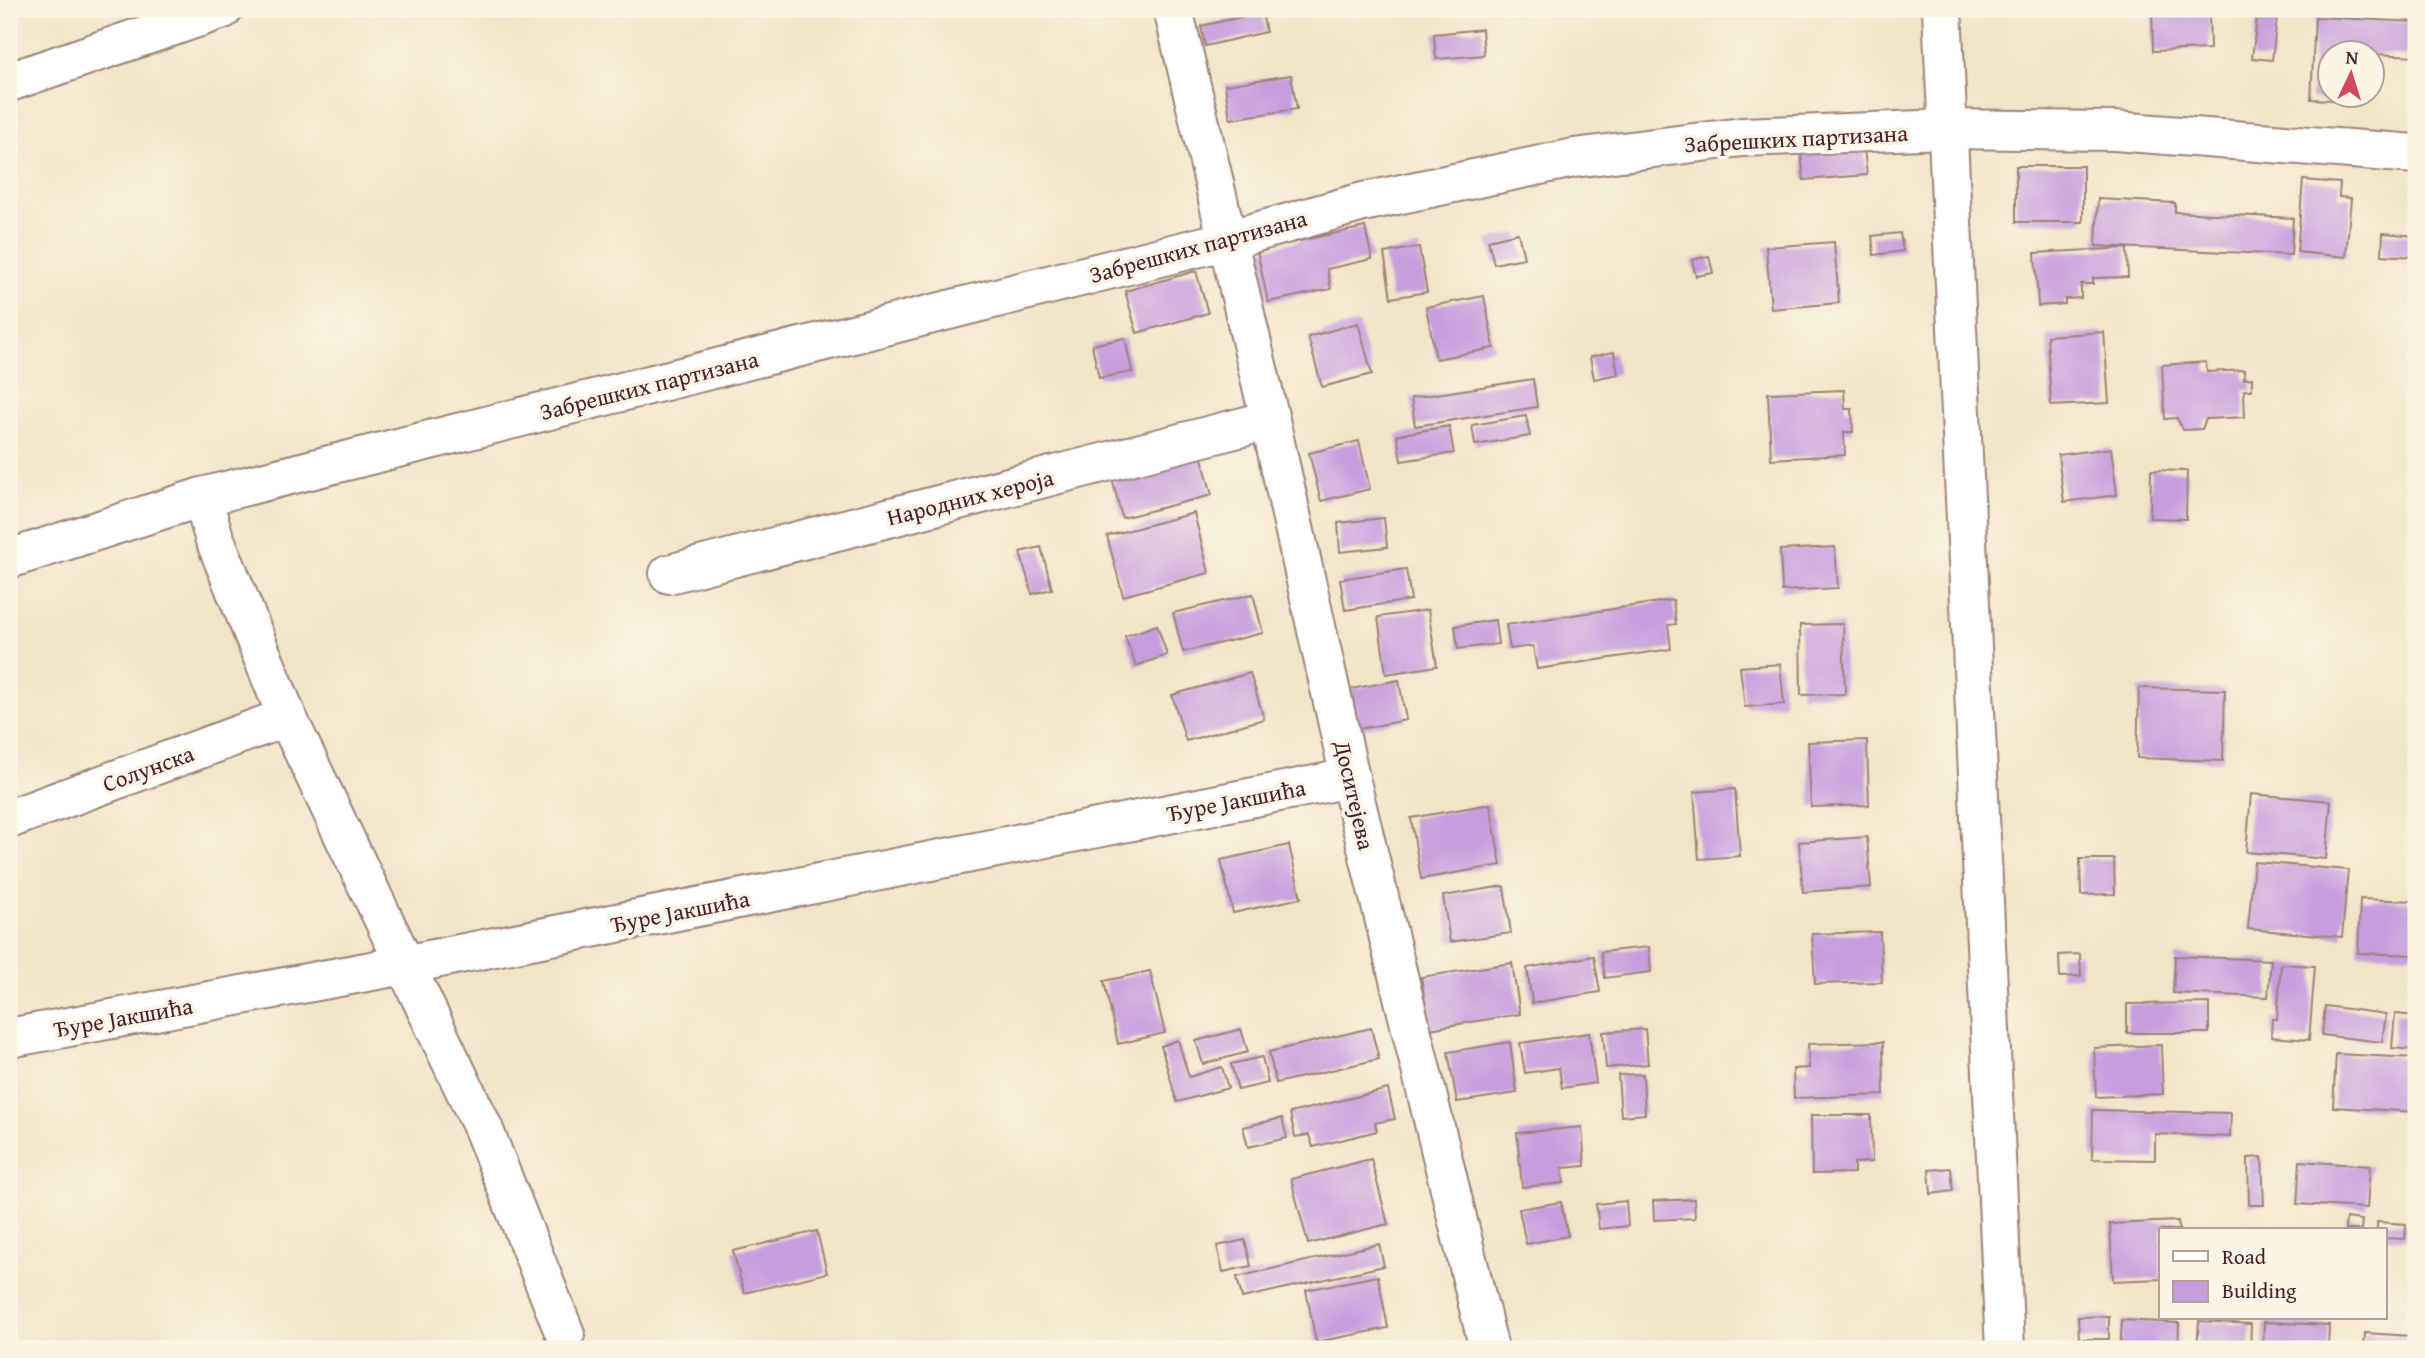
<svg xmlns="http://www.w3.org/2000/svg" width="2425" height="1358" viewBox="0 0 2425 1358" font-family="'Gentium Book Plus',serif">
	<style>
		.building { fill: #c69edd }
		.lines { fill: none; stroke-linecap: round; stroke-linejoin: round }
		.minor-casing { stroke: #9e8279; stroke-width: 42 }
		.minor { stroke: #fff; stroke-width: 38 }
		.labels { text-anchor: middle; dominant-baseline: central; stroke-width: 7; stroke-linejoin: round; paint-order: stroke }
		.street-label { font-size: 23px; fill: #4a1f2b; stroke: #fcf5e5 }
	</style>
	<rect width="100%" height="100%" fill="#fcf5e5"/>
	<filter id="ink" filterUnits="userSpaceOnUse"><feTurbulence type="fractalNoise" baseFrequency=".0143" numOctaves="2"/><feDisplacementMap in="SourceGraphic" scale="14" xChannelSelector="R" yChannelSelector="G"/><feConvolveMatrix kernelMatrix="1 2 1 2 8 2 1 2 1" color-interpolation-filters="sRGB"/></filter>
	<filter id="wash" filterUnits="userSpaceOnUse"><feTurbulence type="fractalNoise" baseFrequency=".00686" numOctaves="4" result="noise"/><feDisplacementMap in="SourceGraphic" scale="28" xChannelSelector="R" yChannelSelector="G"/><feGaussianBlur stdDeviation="1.57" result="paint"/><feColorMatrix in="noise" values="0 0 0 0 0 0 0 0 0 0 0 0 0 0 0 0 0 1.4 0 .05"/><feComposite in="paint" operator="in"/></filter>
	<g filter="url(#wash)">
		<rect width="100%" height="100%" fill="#f1e5c7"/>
		<g id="blocks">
			<g class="building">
				<polygon points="2152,9 2209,9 2210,49 2153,51"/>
				<polygon points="2258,9 2278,9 2272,60 2252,58"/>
				<polygon points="1262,12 1266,32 1205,46 1201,26"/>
				<polygon points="2315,17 2416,22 2416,56 2330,52 2330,94 2351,94 2351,101 2311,99"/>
				<polygon points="1482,29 1484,55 1436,59 1434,34"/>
				<polygon points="1291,75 1297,109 1230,119 1225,85"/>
				<polygon points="1864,149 1867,175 1804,180 1801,154"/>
				<rect x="2016" y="166" width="67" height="56"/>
				<polygon points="2303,180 2340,183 2339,197 2351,198 2346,257 2297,252"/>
				<polygon points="2098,199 2175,203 2175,212 2293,218 2291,255 2096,246"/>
				<polygon points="1365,227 1372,259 1327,269 1331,289 1268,302 1257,250"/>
				<polygon points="1518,233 1524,258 1494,264 1488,240"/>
				<polygon points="1900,233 1903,251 1874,255 1872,236"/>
				<polygon points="2383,233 2416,236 2416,257 2382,255"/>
				<polygon points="1834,242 1839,303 1771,309 1766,247"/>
				<polygon points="1419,247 1427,292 1391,298 1384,253"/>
				<polygon points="2127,248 2128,277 2093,278 2093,284 2081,284 2081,298 2065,299 2065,304 2038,306 2035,253"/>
				<polygon points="1709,256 1713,273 1696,276 1692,260"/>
				<polygon points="1196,271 1208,313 1137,333 1125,291"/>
				<polygon points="1484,296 1494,348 1436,359 1426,307"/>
				<polygon points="1358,323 1372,374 1322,387 1308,337"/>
				<polygon points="2104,332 2109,403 2051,406 2047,336"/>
				<polygon points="1125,338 1132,372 1099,378 1092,345"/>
				<polygon points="1614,352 1618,374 1594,379 1590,357"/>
				<polygon points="2206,362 2207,372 2244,370 2244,379 2252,378 2252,390 2244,390 2245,417 2206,419 2202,429 2183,430 2177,418 2165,419 2162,365"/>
				<polygon points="1533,379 1537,407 1415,426 1411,398"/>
				<polygon points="1844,390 1845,409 1852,409 1853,432 1844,432 1845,455 1771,459 1768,393"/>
				<polygon points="1526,416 1530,436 1475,445 1472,425"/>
				<polygon points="1449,426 1454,453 1401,461 1397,435"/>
				<polygon points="1359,441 1370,489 1321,501 1309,453"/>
				<polygon points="2111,448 2117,495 2064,502 2058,455"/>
				<polygon points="1200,451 1212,495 1122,518 1111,474"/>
				<polygon points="2151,470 2187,471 2186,519 2150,518"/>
				<polygon points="1194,513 1209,573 1123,596 1107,536"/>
				<polygon points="1384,518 1387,547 1340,552 1338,523"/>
				<polygon points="1041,547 1052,589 1032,594 1020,552"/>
				<polygon points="1835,547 1838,588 1782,591 1780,550"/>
				<polygon points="1406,569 1411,600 1345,610 1340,579"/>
				<polygon points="1253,594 1263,633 1183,652 1173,613"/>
				<polygon points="1673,600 1676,624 1668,625 1671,649 1537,669 1533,646 1510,649 1506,625"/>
				<polygon points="1428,610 1437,666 1386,674 1378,617"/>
				<polygon points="1495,620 1498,644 1458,649 1455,626"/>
				<polygon points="1843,624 1845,694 1801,695 1800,625"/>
				<polygon points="1157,625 1167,655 1136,666 1125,636"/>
				<polygon points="1780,664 1784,704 1745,707 1740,667"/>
				<polygon points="1250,673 1264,719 1186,741 1172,695"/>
				<polygon points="1399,680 1406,720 1359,729 1351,689"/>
				<polygon points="2139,688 2225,690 2223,761 2137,758"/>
				<polygon points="1867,740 1869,805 1811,807 1808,742"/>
				<polygon points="1735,789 1740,856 1699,859 1694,792"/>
				<polygon points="2251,794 2331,801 2326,859 2246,852"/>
				<polygon points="1490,804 1501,865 1421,879 1411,818"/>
				<polygon points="1867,837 1871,887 1803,892 1799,842"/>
				<polygon points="1289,845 1301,898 1233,913 1221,860"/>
				<polygon points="2080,859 2114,859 2115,894 2081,895"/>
				<polygon points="2254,862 2348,870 2342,937 2248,929"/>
				<polygon points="1504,886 1511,933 1450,942 1443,896"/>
				<polygon points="2360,899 2416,901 2416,955 2358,953"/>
				<polygon points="1880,932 1882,982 1815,984 1812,934"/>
				<polygon points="1649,947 1651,972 1605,978 1601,952"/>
				<polygon points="2080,954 2081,976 2060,977 2059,955"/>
				<polygon points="1594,956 1600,992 1532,1003 1527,968"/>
				<polygon points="2175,956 2271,960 2268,997 2173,993"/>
				<polygon points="1512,963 1520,1014 1429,1029 1421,977"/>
				<polygon points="2281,964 2315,966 2309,1040 2271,1037 2272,1019 2277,1019"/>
				<polygon points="1150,971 1165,1033 1118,1044 1104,981"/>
				<polygon points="2209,1003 2209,1033 2127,1033 2127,1004"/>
				<polygon points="2325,1006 2386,1014 2382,1042 2322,1035"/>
				<polygon points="2395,1014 2416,1016 2416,1050 2392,1048"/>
				<polygon points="1371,1028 1379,1059 1276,1083 1269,1052"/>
				<polygon points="1241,1029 1248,1052 1203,1064 1196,1041"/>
				<polygon points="1645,1029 1648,1064 1606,1068 1603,1032"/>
				<polygon points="1589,1033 1596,1083 1562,1088 1559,1068 1525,1073 1520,1043"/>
				<polygon points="1178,1040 1189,1077 1222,1067 1228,1088 1177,1102 1161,1046"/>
				<polygon points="1510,1042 1517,1093 1457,1102 1448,1052"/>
				<polygon points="1883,1042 1884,1095 1794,1098 1793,1069 1809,1068 1808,1044"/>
				<polygon points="2161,1045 2163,1094 2096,1097 2094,1048"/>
				<polygon points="2336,1054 2416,1058 2416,1112 2333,1107"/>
				<polygon points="1262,1057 1268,1083 1238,1090 1231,1064"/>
				<polygon points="1643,1074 1645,1114 1621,1116 1618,1075"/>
				<polygon points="1388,1089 1395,1119 1375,1123 1377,1131 1313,1147 1309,1135 1295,1137 1290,1113"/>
				<polygon points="2093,1110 2231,1113 2230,1137 2155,1134 2155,1160 2092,1159"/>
				<polygon points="1811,1115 1871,1115 1872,1162 1854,1163 1854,1173 1812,1174"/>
				<polygon points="1282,1118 1287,1138 1248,1147 1243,1127"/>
				<polygon points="1582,1127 1585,1166 1562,1168 1564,1183 1522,1187 1517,1133"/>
				<polygon points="2262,1157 2264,1205 2249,1205 2248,1158"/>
				<polygon points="1371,1159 1388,1224 1308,1244 1291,1179"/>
				<polygon points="2300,1161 2370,1166 2367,1208 2297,1204"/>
				<polygon points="1951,1168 1953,1191 1931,1194 1929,1170"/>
				<polygon points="1694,1199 1695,1218 1654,1220 1653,1201"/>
				<polygon points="1626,1201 1628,1226 1599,1229 1596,1204"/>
				<polygon points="1561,1202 1568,1236 1526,1244 1519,1209"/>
				<polygon points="2346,1218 2362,1220 2361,1230 2345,1230"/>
				<polygon points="2178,1221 2179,1230 2161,1230 2161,1279 2113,1281 2110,1224"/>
				<polygon points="2377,1222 2406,1224 2405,1239 2385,1238 2385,1230 2377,1230"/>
				<polygon points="817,1231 827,1273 744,1293 733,1251"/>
				<polygon points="1245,1240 1251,1266 1223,1272 1217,1246"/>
				<polygon points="1379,1244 1384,1266 1242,1298 1237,1277"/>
				<polygon points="1378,1276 1388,1328 1316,1342 1306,1290"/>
				<polygon points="2109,1316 2109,1339 2079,1339 2078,1317"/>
				<polygon points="2122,1320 2179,1323 2178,1349 2120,1349"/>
				<polygon points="2199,1321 2251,1324 2250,1349 2197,1349"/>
				<polygon points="2264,1322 2329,1325 2328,1349 2263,1349"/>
				<polygon points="2365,1333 2411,1336 2410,1349 2364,1349"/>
			</g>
		</g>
	</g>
	<g filter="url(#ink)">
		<use href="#blocks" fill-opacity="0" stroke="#9e8279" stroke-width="2"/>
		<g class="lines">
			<g class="minor-casing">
				<g id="minor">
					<polyline points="1173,9 1270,420 1350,778 1489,1349"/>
					<polyline points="1942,9 2005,1349"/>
					<polyline points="9,82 223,9"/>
					<polyline points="202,497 214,537 287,717 483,1128 565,1334"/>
					<polyline points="9,559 202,497 1228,240 1363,202 1574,158 1742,137 1946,129 2115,131 2416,154"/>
					<polyline points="669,574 1270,420"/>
					<polyline points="9,819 287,717"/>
					<polyline points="9,1038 404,965 1350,778"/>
				</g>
			</g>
			<use href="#minor" class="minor"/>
		</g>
	</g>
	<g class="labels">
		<g class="street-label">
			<text transform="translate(1796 138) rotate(-3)">Забрешких партизана</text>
			<text transform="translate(1198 246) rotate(-15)">Забрешких партизана</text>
			<text transform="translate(649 385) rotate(-14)">Забрешких партизана</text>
			<text transform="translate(970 497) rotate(-14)">Народних хероја</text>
			<text transform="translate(148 768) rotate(-20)">Солунска</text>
			<text transform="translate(1355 795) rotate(77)">Доситејева</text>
			<text transform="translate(1236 800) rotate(-11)">Ђуре Јакшића</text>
			<text transform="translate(680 911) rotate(-11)">Ђуре Јакшића</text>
			<text transform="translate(123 1017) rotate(-10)">Ђуре Јакшића</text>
		</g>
	</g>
	<rect width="2425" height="1358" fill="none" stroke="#fcf5e5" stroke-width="35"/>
	<rect x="2159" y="1228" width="228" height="91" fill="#fcf5e5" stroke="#b59f9b" stroke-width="2"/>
	<rect x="2173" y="1251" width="35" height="10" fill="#ffffff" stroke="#b59f9b" stroke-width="2"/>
	<text x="2222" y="1264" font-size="21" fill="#4a1f2b">Road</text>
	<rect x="2173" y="1281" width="35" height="21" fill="#c69edd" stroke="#b59f9b" stroke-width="2"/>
	<text x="2222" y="1298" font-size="21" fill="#4a1f2b">Building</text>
	<g transform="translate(2351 74) rotate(4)"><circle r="33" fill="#fcf5e5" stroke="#b59f9b" stroke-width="2"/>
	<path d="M0-5L12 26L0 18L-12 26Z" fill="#d1495b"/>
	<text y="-10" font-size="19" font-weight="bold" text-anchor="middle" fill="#4a1f2b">N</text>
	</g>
</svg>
